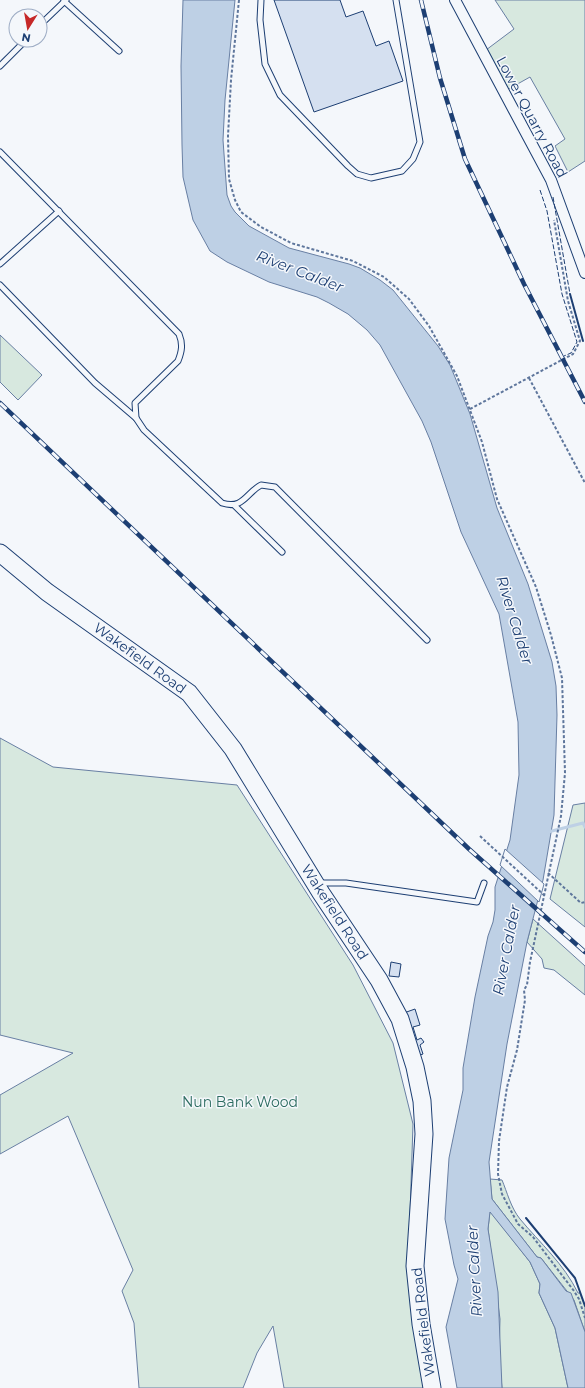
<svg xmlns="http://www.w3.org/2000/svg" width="585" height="1388" viewBox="0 0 585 1388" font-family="Montserrat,sans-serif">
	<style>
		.green { fill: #d7e8df; stroke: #687fa3 }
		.water { fill: #bed0e5; stroke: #687fa3 }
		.pier { fill: #f4f7fb; stroke: #687fa3 }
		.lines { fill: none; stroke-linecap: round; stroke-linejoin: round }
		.stream { stroke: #bed0e5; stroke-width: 3 }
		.building { fill: #d5e0f0; stroke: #1d3f73 }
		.lane-casing { stroke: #1d3f73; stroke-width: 7 }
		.street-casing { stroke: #1d3f73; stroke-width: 12 }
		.highway-casing { stroke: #1d3f73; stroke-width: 19 }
		.path { stroke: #5e769c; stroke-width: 2; stroke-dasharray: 3 2; stroke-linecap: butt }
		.lane { stroke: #f4f7fb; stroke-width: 5 }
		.street { stroke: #f4f7fb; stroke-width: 10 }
		.highway { stroke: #f4f7fb; stroke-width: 17 }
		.rail-casing { stroke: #1d3f73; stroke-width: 4.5 }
		.rail { stroke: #f4f7fb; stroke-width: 3; stroke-dasharray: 9; stroke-linecap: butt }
		.path-bridge { stroke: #5e769c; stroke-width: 2; stroke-dasharray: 3 2; stroke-linecap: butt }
		.fence { stroke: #1d3f73; stroke-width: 1; stroke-dasharray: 5 2; stroke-linecap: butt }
		.wall { stroke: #1d3f73; stroke-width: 2 }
		.labels { text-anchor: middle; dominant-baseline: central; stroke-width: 3; stroke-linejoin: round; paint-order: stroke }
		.street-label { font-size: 14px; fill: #1d3f73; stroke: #f4f7fb }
		.park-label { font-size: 14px; fill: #2c6c60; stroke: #f4f7fb }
		.water-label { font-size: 15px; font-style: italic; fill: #1d3f73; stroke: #f4f7fb }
	</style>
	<rect width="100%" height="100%" fill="#f4f7fb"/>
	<g class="green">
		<polygon points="495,0 585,0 585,161 568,172 555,146 565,139 530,77 505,91 486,50 514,29"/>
		<polygon points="0,335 42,375 18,400 0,382"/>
		<polygon points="0,738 53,767 237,785 353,965 393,1043 413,1124 408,1275 427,1388 284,1388 273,1326 257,1353 243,1388 139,1388 134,1323 122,1291 133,1270 68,1116 0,1154 0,1095 73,1053 0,1035"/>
		<polygon points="585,803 585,927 550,899 573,805"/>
		<polygon points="533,919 585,966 585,995 554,970 544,968 542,959 527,942"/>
		<path d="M490,1179L502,1180C507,1192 511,1208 520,1219C540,1243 564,1264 578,1293H580L585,1306V1332L574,1300L541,1258L537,1257L492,1199Z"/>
		<polygon points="490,1211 530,1262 540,1284 539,1293 555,1328 568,1388 502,1388 499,1357 500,1319 488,1229"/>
	</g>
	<polygon class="water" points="183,0 235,0 225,100 223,140 227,195 231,206 235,212 249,226 289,248 349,264 360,268 380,280 393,290 438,346 450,365 470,414 497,508 528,584 552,662 556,686 557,715 554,815 543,880 527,942 507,1044 489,1162 492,1199 537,1257 541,1258 566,1291 571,1293 585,1332 585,1388 568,1388 555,1328 539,1293 540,1284 530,1262 490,1212 488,1229 498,1292 502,1388 457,1388 446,1327 458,1279 454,1265 445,1219 449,1158 463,1090 463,1068 475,997 488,936 493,922 495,910 495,887 510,840 519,775 518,722 499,614 461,532 431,442 422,421 380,345 367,330 348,314 329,303 317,297 269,282 227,262 210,251 193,220 183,177 182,145 181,66"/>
	<polygon class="pier" points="505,849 544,884 539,902 500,865"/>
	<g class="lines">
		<polyline class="stream" points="548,832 583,823 585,827"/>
	</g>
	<g class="building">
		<polygon points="274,0 340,0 346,17 363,11 376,46 389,41 403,81 314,112"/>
		<polygon points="391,962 401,964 399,977 389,976"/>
		<polygon points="415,1009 420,1025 413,1027 417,1040 421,1038 424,1042 420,1045 423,1054 415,1057 401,1014"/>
	</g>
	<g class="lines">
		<g class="lane-casing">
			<g id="lane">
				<polyline points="261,0 260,20 265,64 280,95 348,166 357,174 371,178 402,171 413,159 420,142 396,0"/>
				<polyline points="64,1 119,51"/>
				<polyline points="40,25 66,0"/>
				<polyline points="0,66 26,40"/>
				<path d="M0,152L179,334C183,344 182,351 178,361L135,403L136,418L144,430L222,503C243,510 246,493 261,485L275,487L427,640"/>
				<polyline points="0,264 59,211"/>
				<polyline points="0,285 95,383 136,418"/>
				<polyline points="234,505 282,552"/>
				<polyline points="320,883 346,883 477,902 484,883"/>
			</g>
		</g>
		<g class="street-casing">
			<polyline id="street" points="455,0 551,180 585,273"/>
		</g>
		<g class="highway-casing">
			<polyline id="highway" points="0,553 47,592 189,693 233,749 321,893 379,980 400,1019 415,1067 422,1101 424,1134 415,1266 421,1324 432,1388"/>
		</g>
		<g class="path">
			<polyline points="239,0 231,80 228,136 229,179 235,200 241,212 261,227 291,243 353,261 384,277 409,299 429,326 457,376 482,442 497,499 536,587 551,635 562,678 565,773 561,816 530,962 527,985 524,990 525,1000 517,1050 507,1087 499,1141 498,1174 502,1194 518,1224 533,1237 574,1291 579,1299 585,1318"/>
			<polyline points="529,378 585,483"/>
			<polyline points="470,409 573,354 580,341 568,301 554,220"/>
			<polyline points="548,873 581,903 585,902"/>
		</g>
		<use href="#lane" class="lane"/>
		<use href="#street" class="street"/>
		<use href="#highway" class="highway"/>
		<g class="rail-casing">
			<g id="rail">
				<polyline points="421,0 440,78 465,159 524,284 585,402"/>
				<polyline points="0,403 469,849 585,952"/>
			</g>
		</g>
		<use href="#rail" class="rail"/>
		<polyline class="path-bridge" points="480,836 545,896"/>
		<g class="fence">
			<polyline points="540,190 547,211 562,294 577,342 571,353 564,356"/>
			<polyline points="553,197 570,294"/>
		</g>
		<g class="wall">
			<polyline points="570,294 583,341"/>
			<polyline points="526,1218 575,1278 585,1306"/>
		</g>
	</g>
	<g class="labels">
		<g class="street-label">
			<text transform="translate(532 117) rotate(62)">Lower Quarry Road</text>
			<text transform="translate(140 658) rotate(36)">Wakefield Road</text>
			<text transform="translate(335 912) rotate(57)">Wakefield Road</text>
			<text transform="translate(423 1322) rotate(-97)">Wakefield Road</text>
		</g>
		<g class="park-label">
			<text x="240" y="1102">Nun Bank Wood</text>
		</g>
		<g class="water-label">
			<text transform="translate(300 271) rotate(21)">River Calder</text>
			<text transform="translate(515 620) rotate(73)">River Calder</text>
			<text transform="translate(506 950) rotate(-79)">River Calder</text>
			<text transform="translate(474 1271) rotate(-93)">River Calder</text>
		</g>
	</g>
	<g transform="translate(28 28) rotate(191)"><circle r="19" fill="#f4f7fb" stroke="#9eadc5"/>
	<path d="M0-3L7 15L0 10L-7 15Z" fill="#c62828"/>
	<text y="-6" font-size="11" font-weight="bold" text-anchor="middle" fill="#1d3f73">N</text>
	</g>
</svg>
